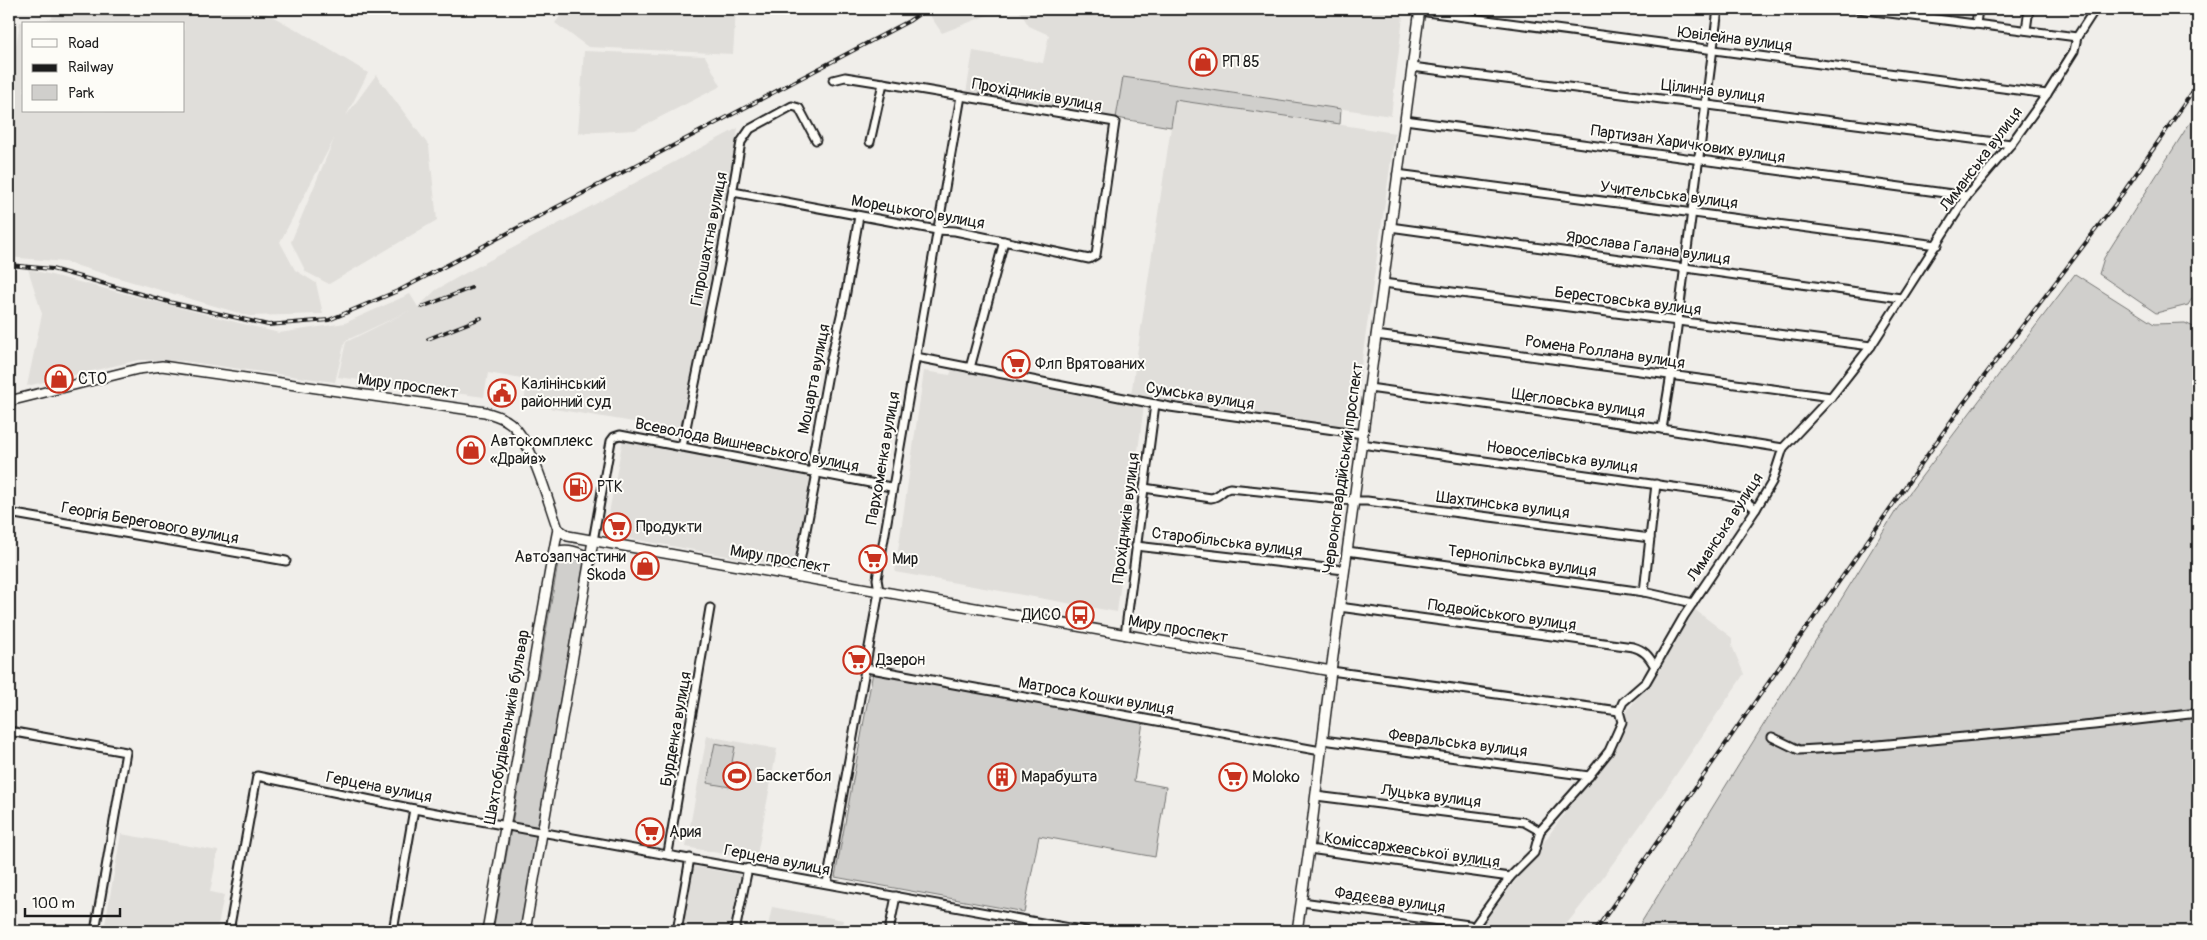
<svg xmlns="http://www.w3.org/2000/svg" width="2207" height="940" viewBox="0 0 2207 940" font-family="Pangolin,sans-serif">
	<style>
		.built { fill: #e0deda; fill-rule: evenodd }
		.green { fill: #d0cfcc; stroke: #767674 }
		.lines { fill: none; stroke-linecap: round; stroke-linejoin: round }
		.minor-casing { stroke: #1c1c1c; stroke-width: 11 }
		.major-casing { stroke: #1c1c1c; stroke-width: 12 }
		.minor { stroke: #fdfcf7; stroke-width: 7 }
		.major { stroke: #fdfcf7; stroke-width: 9 }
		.rail-casing { stroke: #1c1c1c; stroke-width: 4 }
		.rail { stroke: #fdfcf7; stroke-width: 2; stroke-dasharray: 5.5; stroke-linecap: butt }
		.labels { text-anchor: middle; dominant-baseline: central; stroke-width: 4; stroke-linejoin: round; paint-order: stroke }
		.street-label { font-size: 16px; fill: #1c1c1c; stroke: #fdfcf7 }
		.poi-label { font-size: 16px; fill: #1c1c1c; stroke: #fdfcf7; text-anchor: start }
	</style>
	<rect width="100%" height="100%" fill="#f0eeea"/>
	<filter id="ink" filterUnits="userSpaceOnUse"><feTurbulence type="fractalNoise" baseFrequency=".02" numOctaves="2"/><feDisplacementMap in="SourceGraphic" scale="10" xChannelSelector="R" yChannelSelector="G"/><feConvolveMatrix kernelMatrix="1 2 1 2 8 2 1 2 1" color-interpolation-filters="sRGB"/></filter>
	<g filter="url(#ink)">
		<g class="built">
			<path d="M53,9H259L301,32L368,73L346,116L376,75L429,146L437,220L329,284L306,272L291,242L334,139L280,242L295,270L316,283L323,314L249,316L64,262L9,257V86L20,22L52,19ZM24,24H184V111H24Z"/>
			<polygon points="566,9 736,9 733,54 588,47 555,23"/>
			<polygon points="935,9 1003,9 942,33 929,14"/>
			<polygon points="1018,9 1404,9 1391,116 1124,77 1116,118 966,93 973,51 1043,63 1049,35 1029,26"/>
			<polygon points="584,51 705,56 721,86 635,130 578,133"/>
			<polygon points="1175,100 1395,133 1352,428 1131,395"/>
			<polygon points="738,128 725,219 682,430 524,404 527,380 488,373 484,397 338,377 346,342 411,310 345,341 335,382 183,361 139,360 27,386 42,314 28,269 279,333 345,323 410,294 418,307 436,290 460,276"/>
			<polygon points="952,369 1144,405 1117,612 895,572 924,371 950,375"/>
			<polygon points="623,439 812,476 794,568 605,534"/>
			<polygon points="1694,609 1732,638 1732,646 1744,674 1663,794 1595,888 1561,931 1477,931 1520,875 1622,734 1627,711 1645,688"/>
			<polygon points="707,736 777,749 756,860 686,847"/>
			<polygon points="121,834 218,851 210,892 224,895 217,931 104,930"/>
			<polygon points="692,866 741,875 731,931 681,931"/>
			<polygon points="772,907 843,920 841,931 767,931"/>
		</g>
		<g class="green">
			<polygon points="1123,77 1341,109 1340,124 1175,100 1171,127 1116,118"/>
			<polygon points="2198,110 2198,289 2188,305 2156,313 2099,274 2104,258"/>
			<polygon points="2075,274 2154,324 2185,323 2198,329 2198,931 1636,931 1897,509"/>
			<polygon points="561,555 580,557 584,563 520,931 493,931 559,558"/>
			<polygon points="873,672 1143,722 1134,781 1166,787 1155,857 1039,836 1024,912 835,877"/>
			<polygon points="715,743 735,747 732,762 746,765 742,789 707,783"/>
		</g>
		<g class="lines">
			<g class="minor-casing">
				<g id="minor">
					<polyline points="1858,9 2077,37"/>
					<polyline points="1419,11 2047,94"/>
					<polyline points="9,16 10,9"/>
					<polyline points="1976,24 1978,9"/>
					<polyline points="2026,30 2029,9"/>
					<polyline points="1412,67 2011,144"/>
					<polyline points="833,80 845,77 883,83"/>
					<polyline points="1405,120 1967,196"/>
					<polyline points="1397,174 1937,245"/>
					<polyline points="733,192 937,230 955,231 1089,259 1096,255 1115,122 883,83 870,142"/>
					<polyline points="1390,227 1901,298"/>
					<polyline points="1383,283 1871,346"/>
					<polyline points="1376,335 1831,397"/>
					<polyline points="916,357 1170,407 1363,434"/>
					<polyline points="970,368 1004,241"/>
					<polyline points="1369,388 1662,429 1783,448"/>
					<polyline points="1662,429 1671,374 1718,9"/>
					<polyline points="1361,444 1724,494 1741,498 1756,509"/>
					<polyline points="682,447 721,257 741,142 750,129 792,106 799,108 816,140"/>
					<path d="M1144,488L1211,498C1220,497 1222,489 1230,488L1353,501H1367L1650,538"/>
					<polyline points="9,513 286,561"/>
					<polyline points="593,541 611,441 614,437 620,435 891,487"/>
					<polyline points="1136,546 1344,570"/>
					<polyline points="1347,551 1644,592 1693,603"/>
					<polyline points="797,577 816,478 812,461 830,363 845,298 859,216"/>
					<polyline points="1644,592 1656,484"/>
					<path d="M1339,607L1633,647C1644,650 1648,655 1654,665"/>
					<polyline points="1125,635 1155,404"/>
					<polyline points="866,668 1321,751"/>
					<polyline points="1331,671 1619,711"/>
					<polyline points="9,731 126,752 95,931"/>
					<polyline points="1772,737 1799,750 1867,746 2094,725 2198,713"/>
					<polyline points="1323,740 1589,776"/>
					<polyline points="1316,796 1524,822 1540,831"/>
					<polyline points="1309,849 1510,877"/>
					<polyline points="668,853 710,608"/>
					<polyline points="827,883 879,591 877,579 961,96"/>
					<polyline points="1302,902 1469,925 1473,928"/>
					<polyline points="229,931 257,776 414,809 1086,931"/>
					<polyline points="393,931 414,809"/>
					<polyline points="677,931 690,858"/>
					<polyline points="735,931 748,868"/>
					<polyline points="889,931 896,896"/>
					<polyline points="1471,931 1510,877 1534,853 1540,831 1589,776 1609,751 1622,722 1619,711 1623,702 1646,682 1684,616 1756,509 1772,482 1783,448 1831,397 1871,346 1967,196 2011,144 2047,94 2074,51 2077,37 2095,9"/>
				</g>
			</g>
			<g class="major-casing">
				<g id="major">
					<path d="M9,401L138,369L162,366L485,412C494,415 503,417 510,423C532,440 548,502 558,529L568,536L1331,671"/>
					<path d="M553,554C563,547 575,551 586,556L590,561"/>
					<polyline points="487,931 550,570 558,529"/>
					<polyline points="525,931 593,541"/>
					<polyline points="1297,931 1309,849 1331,671 1420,9"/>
				</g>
			</g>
			<use href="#minor" class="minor"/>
			<use href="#major" class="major"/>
			<g class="rail-casing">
				<g id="rail">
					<polyline points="9,265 52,269 169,302 268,325 329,320 400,290 909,21 926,9"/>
					<polyline points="422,307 471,288"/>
					<polyline points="428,339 481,318"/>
					<polyline points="1595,931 1963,404 2116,203 2198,84"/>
				</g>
			</g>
			<use href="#rail" class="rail"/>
		</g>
	</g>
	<defs>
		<g id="shop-ring" transform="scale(1.4375)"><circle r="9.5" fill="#fdfcf7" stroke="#c8321e" stroke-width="1.5"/><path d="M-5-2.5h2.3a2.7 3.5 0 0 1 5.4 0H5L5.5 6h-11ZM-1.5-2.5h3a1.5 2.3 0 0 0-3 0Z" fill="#c8321e"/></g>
		<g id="supermarket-ring" transform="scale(1.4375)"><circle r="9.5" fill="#fdfcf7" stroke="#c8321e" stroke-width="1.5"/><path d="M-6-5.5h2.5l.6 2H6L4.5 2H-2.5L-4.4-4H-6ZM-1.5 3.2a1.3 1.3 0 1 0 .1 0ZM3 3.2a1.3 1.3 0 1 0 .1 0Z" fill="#c8321e"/></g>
		<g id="civic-ring" transform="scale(1.4375)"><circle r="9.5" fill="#fdfcf7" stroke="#c8321e" stroke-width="1.5"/><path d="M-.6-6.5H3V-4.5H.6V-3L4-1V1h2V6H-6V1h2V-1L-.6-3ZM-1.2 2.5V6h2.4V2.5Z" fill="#c8321e"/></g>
		<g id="fuel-ring" transform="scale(1.4375)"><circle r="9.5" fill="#fdfcf7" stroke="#c8321e" stroke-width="1.5"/><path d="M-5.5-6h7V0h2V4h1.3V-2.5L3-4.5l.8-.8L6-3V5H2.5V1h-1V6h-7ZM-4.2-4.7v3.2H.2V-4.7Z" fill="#c8321e"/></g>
		<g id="bus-ring" transform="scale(1.4375)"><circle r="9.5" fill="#fdfcf7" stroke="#c8321e" stroke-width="1.5"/><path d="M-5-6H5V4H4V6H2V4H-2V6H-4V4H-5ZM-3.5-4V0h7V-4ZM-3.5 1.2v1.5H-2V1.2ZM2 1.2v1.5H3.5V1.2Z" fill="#c8321e"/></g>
		<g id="stadium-ring" transform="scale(1.4375)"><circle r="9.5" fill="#fdfcf7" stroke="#c8321e" stroke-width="1.5"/><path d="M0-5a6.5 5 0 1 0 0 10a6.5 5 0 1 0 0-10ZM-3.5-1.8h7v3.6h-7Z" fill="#c8321e"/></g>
		<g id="building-ring" transform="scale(1.4375)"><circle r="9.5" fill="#fdfcf7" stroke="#c8321e" stroke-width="1.5"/><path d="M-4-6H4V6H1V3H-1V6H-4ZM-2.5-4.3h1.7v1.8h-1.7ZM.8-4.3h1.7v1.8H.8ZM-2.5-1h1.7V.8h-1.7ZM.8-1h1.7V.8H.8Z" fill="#c8321e"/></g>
	</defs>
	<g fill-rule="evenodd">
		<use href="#shop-ring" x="1203" y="62"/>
		<use href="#supermarket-ring" x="1016" y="364"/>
		<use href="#shop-ring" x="59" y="379"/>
		<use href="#civic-ring" x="502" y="393"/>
		<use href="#shop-ring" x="471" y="450"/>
		<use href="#fuel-ring" x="578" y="487"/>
		<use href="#supermarket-ring" x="617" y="527"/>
		<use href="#supermarket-ring" x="873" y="559"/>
		<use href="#shop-ring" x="645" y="566"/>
		<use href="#bus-ring" x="1080" y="615"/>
		<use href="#supermarket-ring" x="857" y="660"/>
		<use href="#stadium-ring" x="737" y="776"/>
		<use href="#building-ring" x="1002" y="777"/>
		<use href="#supermarket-ring" x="1233" y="777"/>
		<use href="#supermarket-ring" x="650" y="832"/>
	</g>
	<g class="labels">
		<g class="street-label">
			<text transform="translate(1735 39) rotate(7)">Ювілейна вулиця</text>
			<text transform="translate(1713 91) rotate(7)">Цілинна вулиця</text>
			<text transform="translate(1037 95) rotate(10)">Прохідників вулиця</text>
			<text transform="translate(1688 144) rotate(8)">Партизан Харичкових вулиця</text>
			<text transform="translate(1981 159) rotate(-53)">Лиманська вулиця</text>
			<text transform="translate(1669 195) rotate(7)">Учительська вулиця</text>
			<text transform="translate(918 212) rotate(10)">Морецького вулиця</text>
			<text transform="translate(709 239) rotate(-79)">Гіпрошахтна вулиця</text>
			<text transform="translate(1648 248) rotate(8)">Ярослава Галана вулиця</text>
			<text transform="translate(1628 301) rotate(7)">Берестовська вулиця</text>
			<text transform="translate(1605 352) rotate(8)">Ромена Роллана вулиця</text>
			<text transform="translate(814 379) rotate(-79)">Моцарта вулиця</text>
			<text transform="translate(408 386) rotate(8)">Миру проспект</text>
			<text transform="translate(1200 396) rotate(9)">Сумська вулиця</text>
			<text transform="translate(1578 403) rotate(8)">Щегловська вулиця</text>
			<text transform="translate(747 445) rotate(11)">Всеволода Вишневського вулиця</text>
			<text transform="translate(1562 457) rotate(8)">Новоселівська вулиця</text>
			<text transform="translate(883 458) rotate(-80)">Пархоменка вулиця</text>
			<text transform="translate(1343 468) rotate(-82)">Червоногвардійський проспект</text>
			<text transform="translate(1503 505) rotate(7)">Шахтинська вулиця</text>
			<text transform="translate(1126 518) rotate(-83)">Прохідників вулиця</text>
			<text transform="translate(150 523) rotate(10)">Георгія Берегового вулиця</text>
			<text transform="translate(1725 527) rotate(-57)">Лиманська вулиця</text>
			<text transform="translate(1227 542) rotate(7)">Старобільська вулиця</text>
			<text transform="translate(780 559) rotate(10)">Миру проспект</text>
			<text transform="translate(1522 561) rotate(8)">Тернопільська вулиця</text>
			<text transform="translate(1502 615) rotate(8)">Подвойського вулиця</text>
			<text transform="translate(1178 629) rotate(10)">Миру проспект</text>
			<text transform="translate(1096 696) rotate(10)">Матроса Кошки вулиця</text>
			<text transform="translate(507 727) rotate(-80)">Шахтобудівельників бульвар</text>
			<text transform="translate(676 729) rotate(-80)">Бурденка вулиця</text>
			<text transform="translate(1458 743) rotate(7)">Февральська вулиця</text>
			<text transform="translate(379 787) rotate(11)">Герцена вулиця</text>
			<text transform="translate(1431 796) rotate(7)">Луцька вулиця</text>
			<text transform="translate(1412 850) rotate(8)">Коміссаржевської вулиця</text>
			<text transform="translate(777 860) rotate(11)">Герцена вулиця</text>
			<text transform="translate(1390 900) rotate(8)">Фадєєва вулиця</text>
		</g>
		<g class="poi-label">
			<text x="1222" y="62">РП 85</text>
			<text x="1035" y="364">Флп Врятованих</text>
			<text x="78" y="379">СТО</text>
			<text x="521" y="384">Калінінський<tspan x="521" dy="18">районний суд</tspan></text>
			<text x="490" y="441">Автокомплекс<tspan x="490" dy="18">«Драйв»</tspan></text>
			<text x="597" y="487">РТК</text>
			<text x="636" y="527">Продукти</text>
			<text x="626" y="557" text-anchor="end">Автозапчастини<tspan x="626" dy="18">Skoda</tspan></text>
			<text x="892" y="559">Мир</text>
			<text x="1061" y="615" text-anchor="end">ДИСО</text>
			<text x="876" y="660">Дзерон</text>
			<text x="756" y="776">Баскетбол</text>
			<text x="1021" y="777">Марабушта</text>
			<text x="1252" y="777">Moloko</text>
			<text x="669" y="832">Ария</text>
		</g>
	</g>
	<rect width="2207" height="940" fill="none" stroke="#fdfcf7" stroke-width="30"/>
	<rect x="15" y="15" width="2177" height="910" fill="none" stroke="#1c1c1c" stroke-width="2" filter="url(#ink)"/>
	<rect x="22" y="22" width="162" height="90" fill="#fdfcf7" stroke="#a3a29f"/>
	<rect x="32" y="39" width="25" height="8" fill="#fdfcf7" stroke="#a3a29f"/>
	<text x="68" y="48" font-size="15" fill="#1c1c1c">Road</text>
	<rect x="32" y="64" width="25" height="8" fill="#1c1c1c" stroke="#a3a29f"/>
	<text x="68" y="72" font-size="15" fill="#1c1c1c">Railway</text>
	<rect x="32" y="85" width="25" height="15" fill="#d0cfcc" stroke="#a3a29f"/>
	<text x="68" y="98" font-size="15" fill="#1c1c1c">Park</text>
	<path d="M25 908v8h95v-8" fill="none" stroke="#1c1c1c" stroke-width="2.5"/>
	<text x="32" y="908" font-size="15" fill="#1c1c1c" stroke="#fdfcf7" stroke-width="4" paint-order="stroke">100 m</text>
</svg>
